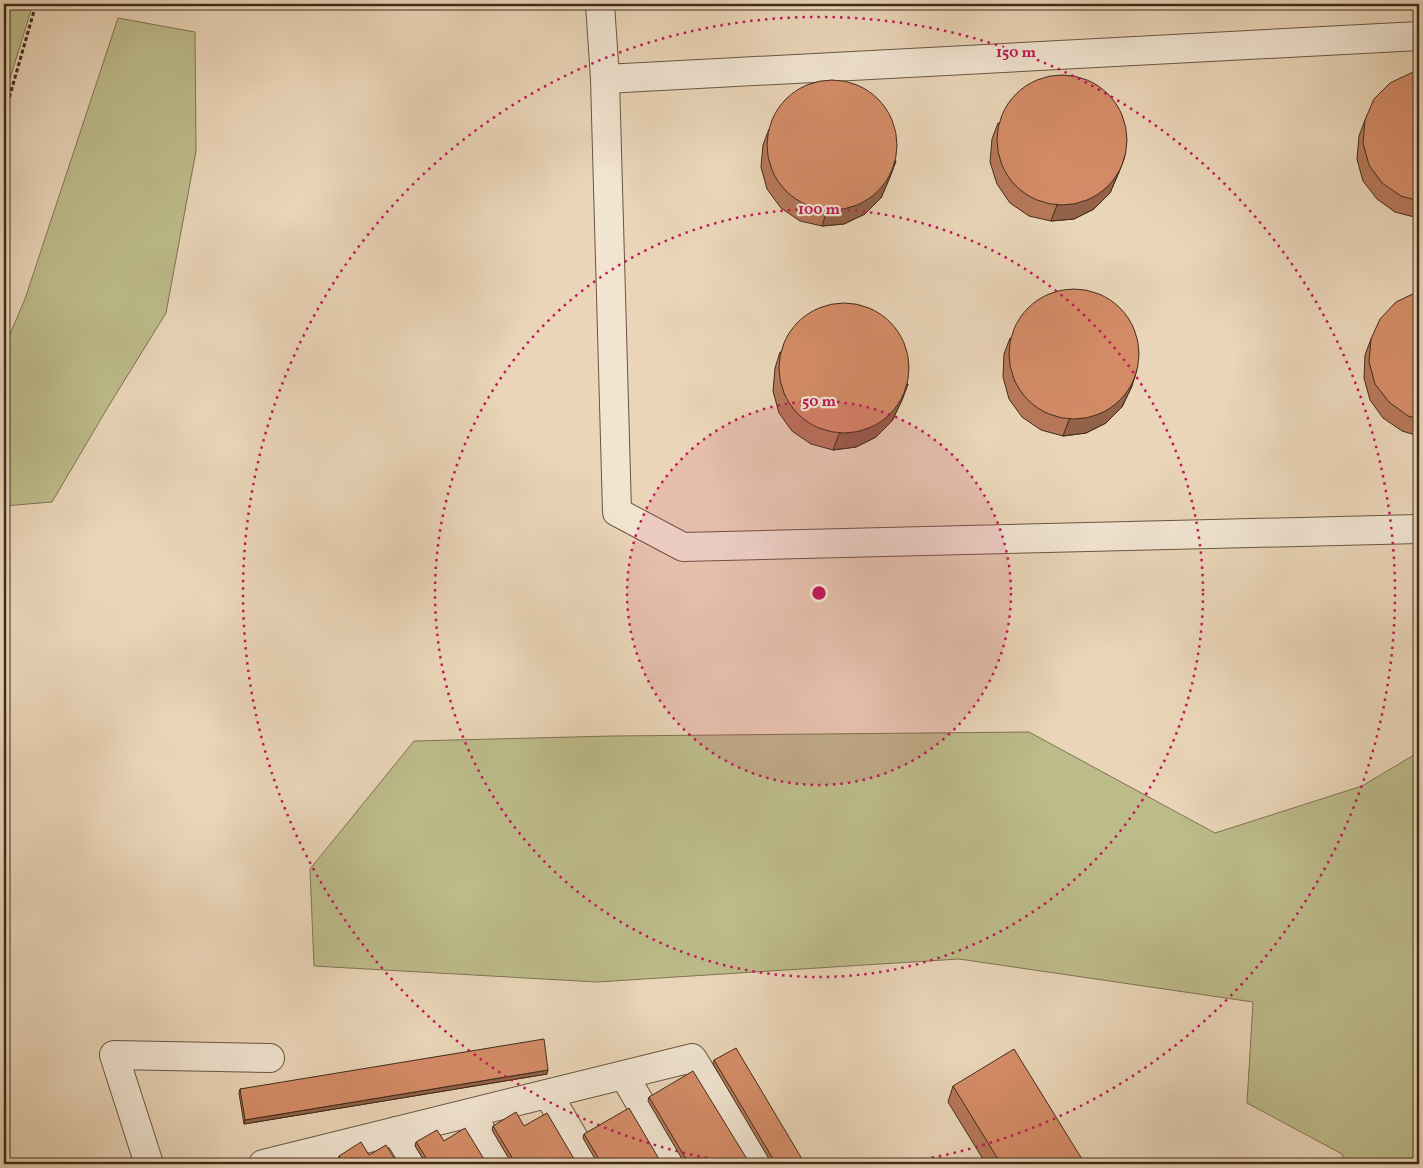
<svg xmlns="http://www.w3.org/2000/svg" width="1423" height="1168" viewBox="0 0 1423 1168" font-family="Vollkorn,serif">
	<style>
		.green { fill: #bdbb8a; stroke: #7e7452 }
		.lines { fill: none; stroke-linecap: round; stroke-linejoin: round }
		.minor-casing { stroke: #6a5642; stroke-width: 30 }
		.path { stroke: #402c1b; stroke-width: 3; stroke-dasharray: 4 2.5; stroke-linecap: butt }
		.minor { stroke: #f1e4d1; stroke-width: 28 }
		.wall { fill: #b67859; stroke: #402c1b }
		.shaded-wall { fill: #946248; stroke: #402c1b }
		.building { fill: #d48c67; stroke: #402c1b }
		.ring { fill: none; stroke: #c2185b; stroke-width: 2.5; stroke-dasharray: 2.5 5 }
		.centre { fill: #c2185b; stroke: #f1e4d1; stroke-width: 2.5 }
		.ring-label { font-size: 15px; text-anchor: middle; font-weight: bold; fill: #c2185b; stroke: #f1e4d1; stroke-width: 4.5; stroke-linejoin: round; paint-order: stroke }
	</style>
	<rect width="100%" height="100%" fill="#ead5b8"/>
	<filter id="stains"><feTurbulence type="fractalNoise" baseFrequency=".004" numOctaves="4"/><feColorMatrix values="0 0 0 0 .2 0 0 0 0 .09 0 0 0 0 .02 0 0 0 .5 -.17"/></filter>
	<radialGradient id="worn" r=".72"><stop offset=".6" stop-color="#630" stop-opacity="0"/><stop offset="1" stop-color="#630" stop-opacity=".3"/></radialGradient>
	<g class="green">
		<polygon points="4,4 33,4 4,98"/>
		<polygon points="118,18 195,32 196,151 166,313 108,407 52,502 4,506 4,348 25,299"/>
		<polygon points="1029,732 1215,833 1362,786 1419,752 1419,1164 1345,1164 1342,1154 1247,1103 1253,1002 959,959 597,982 314,966 310,869 414,741 612,736"/>
	</g>
	<g class="lines">
		<g class="minor-casing">
			<g id="minor">
				<polyline points="600,4 605,79 617,512 683,547 1419,529"/>
				<polyline points="605,79 1419,36"/>
				<polyline points="624,1075 675,1164"/>
				<polyline points="548,1094 589,1164"/>
				<polyline points="471,1113 500,1164"/>
				<polyline points="396,1131 416,1164"/>
				<polyline points="149,1164 114,1055 270,1058"/>
				<polyline points="263,1164 692,1058 758,1164"/>
			</g>
		</g>
		<polyline class="path" points="4,116 36,4"/>
		<use href="#minor" class="minor"/>
	</g>
	<g class="wall">
		<polygon points="1419,72 1419,217 1418,218 1395,212 1377,199 1363,181 1357,159 1359,136 1365,120"/>
		<polygon points="998,123 1125,156 1119,172 1110,193 1094,209 1074,219 1051,221 1029,216 1010,203 997,184 990,162 992,139"/>
		<polygon points="769,129 896,161 890,177 881,198 865,214 844,224 822,226 800,221 781,208 767,189 761,167 763,145"/>
		<polygon points="1419,292 1419,436 1402,431 1383,418 1370,400 1364,378 1365,355 1371,339"/>
		<polygon points="1010,338 1132,386 1122,407 1106,423 1086,433 1063,436 1041,430 1022,417 1009,399 1003,377 1004,354"/>
		<polygon points="780,352 908,384 902,400 892,421 876,437 856,447 833,450 811,444 792,431 779,413 773,391 775,368"/>
		<polygon points="714,1060 805,1164 772,1164 713,1064"/>
		<polygon points="547,1074 244,1124 239,1093 240,1089"/>
		<polygon points="953,1086 1085,1164 986,1164 948,1102"/>
		<polygon points="649,1097 750,1164 685,1164 648,1101"/>
		<polygon points="493,1126 524,1126 577,1164 512,1164 492,1130"/>
		<polygon points="584,1134 662,1164 598,1164 583,1138"/>
		<polygon points="444,1141 487,1164 426,1164 415,1146 416,1142"/>
		<polygon points="369,1155 398,1164 340,1164 338,1160 339,1156"/>
	</g>
	<g class="shaded-wall">
		<polygon points="1125,156 1119,172 1110,193 1094,209 1074,219 1051,221 1057,205"/>
		<polygon points="896,161 890,177 881,198 865,214 844,224 822,226 827,210"/>
		<polygon points="1137,370 1132,386 1122,407 1106,423 1086,433 1063,436 1069,420"/>
		<polygon points="908,384 902,400 892,421 876,437 856,447 833,450 839,434"/>
		<polygon points="548,1070 547,1074 244,1124 245,1120"/>
	</g>
	<g class="building">
		<polygon points="1419,72 1419,201 1401,196 1382,183 1369,165 1363,143 1365,120 1374,99 1390,83 1411,73"/>
		<circle cx="1062" cy="140" r="65"/>
		<circle cx="832" cy="145" r="65"/>
		<circle cx="1074" cy="354" r="65"/>
		<polygon points="1417,292 1419,292 1419,419 1408,416 1389,402 1375,384 1369,362 1371,339 1380,319 1396,302"/>
		<circle cx="844" cy="368" r="65"/>
		<polygon points="544,1039 548,1070 245,1120 240,1089"/>
		<polygon points="736,1048 805,1164 776,1164 714,1060"/>
		<polygon points="1014,1049 1085,1164 1001,1164 953,1086"/>
		<polygon points="693,1071 750,1164 689,1164 649,1097"/>
		<polygon points="629,1108 662,1164 602,1164 584,1134"/>
		<polygon points="516,1112 524,1126 547,1113 577,1164 516,1164 493,1126"/>
		<polygon points="465,1128 487,1164 430,1164 416,1142 437,1130 444,1141"/>
		<polygon points="361,1142 369,1155 386,1145 398,1164 344,1164 339,1156"/>
		<polygon points="307,1160 310,1164 299,1164"/>
	</g>
	<circle cx="819" cy="593" r="192" fill="#c2185b" fill-opacity=".12"/>
	<g class="ring">
		<circle cx="819" cy="593" r="192"/>
		<circle cx="819" cy="593" r="384"/>
		<path d="M744 1164A576 576 0 1 1 894 1164"/>
	</g>
	<circle cx="819" cy="593" r="8" class="centre"/>
	<g class="ring-label">
		<text x="1016" y="57">150 m</text>
		<text x="819" y="214">100 m</text>
		<text x="819" y="406">50 m</text>
	</g>
	<rect width="1423" height="1168" fill="none" stroke="#ead5b8" stroke-width="20"/>
	<rect x="5" y="5" width="1413" height="1158" fill="none" stroke="#402c1b" stroke-width="2.5"/>
	<rect x="10" y="10" width="1403" height="1148" fill="none" stroke="#402c1b"/>
	<rect width="100%" height="100%" filter="url(#stains)"/>
	<rect width="100%" height="100%" fill="url(#worn)"/>
</svg>
